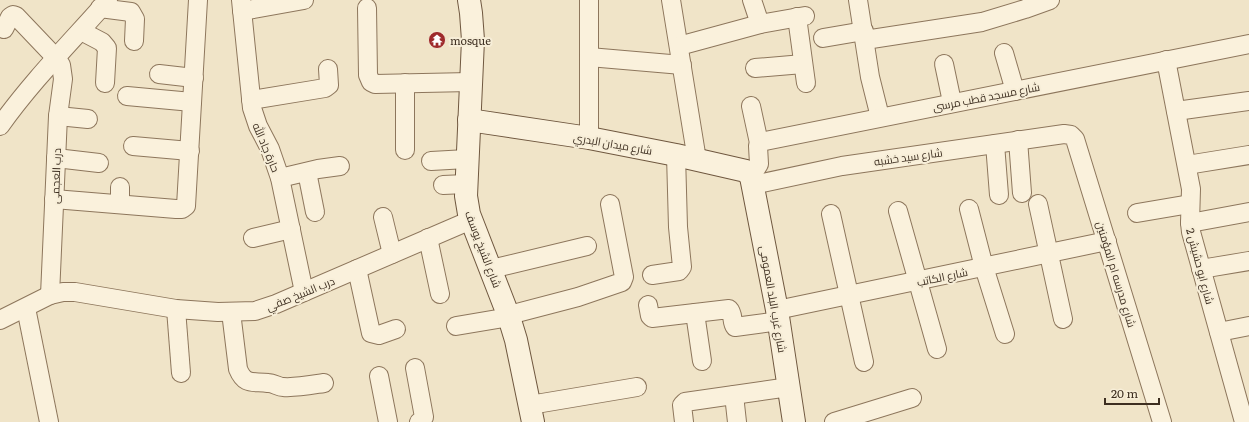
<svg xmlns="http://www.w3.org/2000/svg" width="1249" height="422" viewBox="0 0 1249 422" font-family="Literata,Cairo,serif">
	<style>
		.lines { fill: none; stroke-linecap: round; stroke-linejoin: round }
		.street-casing { stroke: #8d765c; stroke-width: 20 }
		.secondary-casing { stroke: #6f573f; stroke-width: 24 }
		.street { stroke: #faf1dc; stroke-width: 18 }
		.secondary { stroke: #faf1dc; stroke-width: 22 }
		.labels { text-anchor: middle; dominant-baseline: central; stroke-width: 4; stroke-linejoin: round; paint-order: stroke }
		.poi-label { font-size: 11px; fill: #3d2e20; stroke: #f7eed8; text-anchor: start }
		.street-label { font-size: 11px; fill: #3d2e20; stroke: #f7eed8 }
	</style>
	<rect width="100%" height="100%" fill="#f0e4c8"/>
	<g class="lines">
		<g class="street-casing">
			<g id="street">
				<polyline points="241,0 252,108 258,126 270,149 280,178 304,292"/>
				<polyline points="589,0 589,138"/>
				<polyline points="671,0 697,160"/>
				<polyline points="752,0 760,24"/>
				<polyline points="858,0 870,77 880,117"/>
				<polyline points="100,8 131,12 135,19 134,41"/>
				<polyline points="367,8 368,75 371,82 375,84 470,82"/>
				<polyline points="242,11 304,0"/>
				<polyline points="797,17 806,83"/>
				<polyline points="4,29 10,17 13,15 16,16 56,58 61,65 63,79 58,116 50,295"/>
				<polyline points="81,31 102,42 107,48 105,83"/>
				<polyline points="823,38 864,31"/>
				<polyline points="865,40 982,22 1025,9 1050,0"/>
				<polyline points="679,46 760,24 805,16"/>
				<polyline points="1004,53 1015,91"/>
				<polyline points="589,57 682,65"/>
				<polyline points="1166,60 1191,189 1190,223 1191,232 1244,422"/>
				<polyline points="944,64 952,102"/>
				<polyline points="755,68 803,64"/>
				<polyline points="159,74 194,78"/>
				<polyline points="127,96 192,102"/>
				<polyline points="251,100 325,88 329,85 328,69"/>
				<polyline points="751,106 759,143"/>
				<polyline points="1176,111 1249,101"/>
				<polyline points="58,116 88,119"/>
				<path d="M0,126C32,81 71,42 108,0"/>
				<polyline points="1018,140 1022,193"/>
				<polyline points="995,144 999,195"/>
				<polyline points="133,146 190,151"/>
				<polyline points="405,150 405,83"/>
				<polyline points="56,158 99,163"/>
				<polyline points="431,161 467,159"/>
				<polyline points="1187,165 1249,155"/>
				<polyline points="307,172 315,212"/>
				<polyline points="751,177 759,164 758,146 760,142 1249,44"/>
				<polyline points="280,178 318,169 340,166"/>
				<polyline points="443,185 466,184"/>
				<polyline points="753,185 842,166 1064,134 1071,135 1075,139 1162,422"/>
				<polyline points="54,199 176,209 182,209 186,206 198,0"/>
				<polyline points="120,204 120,187"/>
				<polyline points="1038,204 1063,319"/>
				<polyline points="969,209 984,267 1005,334"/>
				<polyline points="898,211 937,349"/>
				<polyline points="1137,213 1190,204"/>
				<polyline points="831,214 864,362"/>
				<polyline points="383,217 392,254"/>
				<polyline points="1190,223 1249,212"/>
				<polyline points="253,238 291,229"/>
				<polyline points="428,238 440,294"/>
				<polyline points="357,269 371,333 379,335 396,329"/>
				<polyline points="491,269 587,246"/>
				<polyline points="1201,269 1249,261"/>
				<polyline points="652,275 679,271 682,267 678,227 676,155"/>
				<path d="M648,305L650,316L652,318L729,309C734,314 731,322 735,327L779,321"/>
				<polyline points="26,308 49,422"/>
				<polyline points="176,309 181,373"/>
				<polyline points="777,310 1107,241"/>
				<path d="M231,312L238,369C245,386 253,381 268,383C274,383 278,387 283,387C296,388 311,385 324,383"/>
				<polyline points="695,313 702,361"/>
				<polyline points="509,315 578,297 622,282 624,277 610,204"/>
				<polyline points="0,320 50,295 63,292 75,292 176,309 218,312 255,311 276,304 471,220"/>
				<polyline points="456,326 509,317"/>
				<polyline points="1219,332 1249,326"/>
				<polyline points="415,368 424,417 422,420 419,422"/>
				<polyline points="379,376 388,422"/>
				<polyline points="734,395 737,422"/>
				<polyline points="530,405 637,387"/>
				<polyline points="684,422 682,405 685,402 789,387"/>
				<polyline points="834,422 912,398"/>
			</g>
		</g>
		<g class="secondary-casing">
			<g id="secondary">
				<polyline points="469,0 471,13 473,40 466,196 469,214 509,317 516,340 533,422"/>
				<polyline points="469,120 589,138 676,155 746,171 751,177 777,310 794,422"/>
			</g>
		</g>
		<use href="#street" class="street"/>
		<use href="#secondary" class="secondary"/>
	</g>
	<defs>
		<g id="temple-disc" transform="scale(0.9)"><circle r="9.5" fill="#9e2a2b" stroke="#f7eed8"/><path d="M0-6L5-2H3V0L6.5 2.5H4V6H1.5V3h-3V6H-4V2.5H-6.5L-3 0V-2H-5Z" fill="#fff"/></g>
	</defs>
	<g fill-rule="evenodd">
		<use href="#temple-disc" x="437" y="40"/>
	</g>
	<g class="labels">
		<g class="poi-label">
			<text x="450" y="40">mosque</text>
		</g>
		<g class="street-label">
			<text transform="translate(986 96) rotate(-11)">شارع مسجد قطب مرسى</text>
			<text transform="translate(613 143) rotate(10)">شارع ميدان البدري</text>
			<text transform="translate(267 147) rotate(67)">حارة جاد الله</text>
			<text transform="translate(908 156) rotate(-8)">شارع سيد خشبه</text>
			<text transform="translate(55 176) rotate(-88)">درب العجمى</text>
			<text transform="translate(484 249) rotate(69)">شارع الشيخ يوسف</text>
			<text transform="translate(1201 266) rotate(75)">شارع ابو حشيش 2</text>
			<text transform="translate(1117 274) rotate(73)">شارع مدرسه ام المؤمنين</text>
			<text transform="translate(942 276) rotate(-12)">شارع الكاتب</text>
			<text transform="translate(300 293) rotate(-22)">درب الشيخ صفي</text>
			<text transform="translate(774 299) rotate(80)">شارع غرب البلد العمومى</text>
		</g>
	</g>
	<path d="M1105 398v6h54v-6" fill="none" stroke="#3d2e20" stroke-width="2"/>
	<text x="1111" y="398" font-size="12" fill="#3d2e20" stroke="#f7eed8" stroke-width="3" paint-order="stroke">20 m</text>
</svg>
